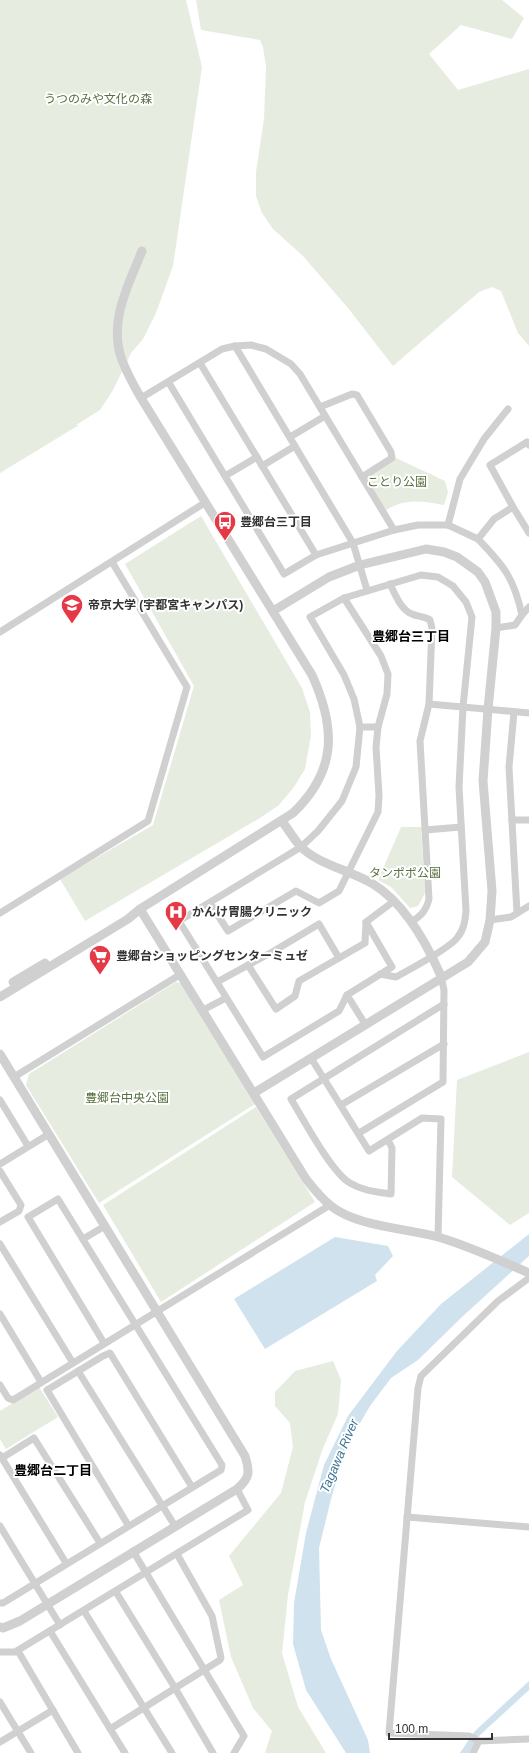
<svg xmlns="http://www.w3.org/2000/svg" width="529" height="1753" viewBox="0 0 529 1753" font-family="Helvetica,'Noto Sans JP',sans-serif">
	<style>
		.green { fill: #e6ecdf }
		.water { fill: #cfe2ee }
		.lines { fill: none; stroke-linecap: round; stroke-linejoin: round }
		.minor { stroke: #d0d0d0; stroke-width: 7 }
		.tertiary { stroke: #d0d0d0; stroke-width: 9 }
		.labels { text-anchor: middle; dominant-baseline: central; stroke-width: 4; stroke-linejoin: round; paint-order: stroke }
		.park-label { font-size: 12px; fill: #56703f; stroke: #fff }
		.poi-label { font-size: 12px; font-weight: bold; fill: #333; stroke: #fff; text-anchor: start }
		.neighbourhood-label { font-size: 13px; font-weight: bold; fill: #000; stroke: #fff }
		.water-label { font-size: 13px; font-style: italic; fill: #3f7597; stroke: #fff }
	</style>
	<rect width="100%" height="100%" fill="#fff"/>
	<g class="green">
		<polygon points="0,0 186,0 202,67 173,266 156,313 143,339 131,353 113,390 100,410 76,425 79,425 0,473"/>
		<polygon points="196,0 502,0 524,18 512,39 461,25 429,54 458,90 529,69 529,346 518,333 501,291 492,287 479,292 393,366 348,308 303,256 273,229 262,213 256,196 256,172 264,119 266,67 263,47 260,40 201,30"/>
		<path d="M396,458L445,481L448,492L444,505C422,501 406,498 386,510L365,477Z"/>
		<polygon points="201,516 302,688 310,712 311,735 305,769 294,787 279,805 260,818 85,921 60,879 153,825 194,686 125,564"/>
		<polygon points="401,827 421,827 425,893 418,906 410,908 391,887 378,880"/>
		<polygon points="176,982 185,984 255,1104 99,1203 26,1085 29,1074"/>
		<polygon points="529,1052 529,1213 510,1225 452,1177 457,1080"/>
		<polygon points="256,1107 315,1202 161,1302 103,1205"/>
		<polygon points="333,1361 341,1380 338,1414 323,1448 305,1502 288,1595 282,1653 298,1707 326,1753 265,1753 272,1731 253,1708 231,1657 219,1600 243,1585 229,1556 281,1493 293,1447 290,1423 275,1406 275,1392 295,1371"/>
		<polygon points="39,1387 58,1417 6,1449 0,1439 0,1411"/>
	</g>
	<g class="water">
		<polygon points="529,1234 529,1256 463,1316 418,1360 391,1378 370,1406 346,1447 331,1499 319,1548 321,1630 331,1659 368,1740 370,1753 346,1753 306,1690 293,1644 294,1603 306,1533 324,1465 348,1416 397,1351 441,1304"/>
		<polygon points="335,1237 388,1246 393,1256 375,1275 377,1281 265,1349 234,1299"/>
		<polygon points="529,1681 529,1690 479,1736 469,1753 460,1753 474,1732"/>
	</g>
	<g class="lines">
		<g class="minor">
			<polyline points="235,346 353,543 367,590"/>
			<polyline points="200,363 316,555"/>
			<polyline points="169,383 284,574 316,555 394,530 418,525 448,525 478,539"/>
			<polyline points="141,398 222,349 235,346 251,345 266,349 291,364 300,374 362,477"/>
			<polyline points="320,407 352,394 357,395 391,452 392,458 362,477 394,530"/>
			<polyline points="290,437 325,416"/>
			<polyline points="262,466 295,446"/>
			<polyline points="225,476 257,457"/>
			<polyline points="513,507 490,465 527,442 529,445"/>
			<polyline points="448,525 460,479 484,439 508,409"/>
			<path d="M390,584C395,594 401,610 412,614C418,617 424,616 430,620L432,628L429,704L420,741L429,899C426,911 421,916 411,922"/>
			<polyline points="522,615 529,607"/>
			<path d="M496,628L515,625L522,615C514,578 504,566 478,539L494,519L513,507L529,533"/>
			<polyline points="0,632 206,502"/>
			<polyline points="429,704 529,713"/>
			<polyline points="514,712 509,767 517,913"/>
			<polyline points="360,727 378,727"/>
			<polyline points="512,820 529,820"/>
			<polyline points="425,830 461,827"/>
			<polyline points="210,903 228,931 296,891 319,903 339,891 378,812 379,795 376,747 378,727 387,694 388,674 381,656 344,598"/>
			<polyline points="0,913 148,821 187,687 112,562"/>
			<polyline points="490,920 511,917 529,906"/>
			<path d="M366,922L392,967L347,995L339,1011L263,1057L179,921L301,847L318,831L342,801L356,767L360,727L354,699L344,675L310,617L344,598L421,575L438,577L453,586L466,602L472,617L463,707L459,787L466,911C465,921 464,930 457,938C449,949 410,969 396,977L380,974"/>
			<polyline points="248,965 276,1009 295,996 299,981 339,958"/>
			<polyline points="217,982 274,951 319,924 339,958 365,943 366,922 394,901"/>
			<polyline points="347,995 365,1024"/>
			<polyline points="203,1010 226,998"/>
			<polyline points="311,1058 369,1151 422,1118 441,1119 438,1237"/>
			<polyline points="14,1077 181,974"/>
			<polyline points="0,1100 28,1146"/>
			<polyline points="341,1105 444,1044"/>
			<polyline points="359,1133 443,1082 444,990 441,976"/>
			<path d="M388,1140L392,1148L391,1194C377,1192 363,1191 350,1183C332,1173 303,1119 291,1099L444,1004"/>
			<polyline points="0,1164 49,1134"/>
			<polyline points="0,1171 21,1205 19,1211 0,1222"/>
			<polyline points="83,1239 105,1226"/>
			<polyline points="0,1244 73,1363"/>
			<polyline points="529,1278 498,1301 421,1376 418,1388 389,1733 469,1736 479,1741 529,1739"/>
			<polyline points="0,1314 41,1382"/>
			<polyline points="78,1371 175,1526"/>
			<polyline points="0,1385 8,1398 13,1400 330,1205"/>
			<polyline points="0,1455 66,1563"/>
			<polyline points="2,1458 34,1438 100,1543"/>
			<polyline points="407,1517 529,1527"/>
			<polyline points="128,1525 47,1390 103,1356 110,1353 192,1487"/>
			<polyline points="0,1526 60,1625"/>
			<polyline points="133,1551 244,1736 234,1753"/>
			<polyline points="116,1592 175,1688 213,1753"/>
			<polyline points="0,1603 3,1603 221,1470 222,1465 58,1199 28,1217 104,1343"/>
			<polyline points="84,1611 172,1753"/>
			<polyline points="50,1631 125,1753"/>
			<polyline points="18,1651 78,1753"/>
			<polyline points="0,1652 15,1652 248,1510 237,1489"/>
			<polyline points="0,1702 31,1753"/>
			<polyline points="110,1729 220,1660 221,1658 212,1616 177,1554"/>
			<polyline points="0,1742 53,1710"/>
			<polyline points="473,1753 479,1741"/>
		</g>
		<g class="tertiary">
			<path d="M282,821C288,829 293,838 300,846C317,864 352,871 373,884C404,903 427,944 441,976"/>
			<path d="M140,909L306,1179C313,1188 321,1198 331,1206C358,1227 405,1228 438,1237C469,1246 499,1260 529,1273"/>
			<polyline points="13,982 45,963"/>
			<path d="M0,997L128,919L140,909L293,813C337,771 336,728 312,675L141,398C134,386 127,373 122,360C108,322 128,286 142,251"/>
			<path d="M0,1054L245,1456C250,1472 250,1478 237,1489L20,1621L3,1628L0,1627"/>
			<polyline points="254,1093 468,962 485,942 490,920 492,891 483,781 488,709 496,628 496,612 485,582 478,572 457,557 444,552 426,549 360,565 329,577 273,611"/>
		</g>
	</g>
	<defs>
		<g id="bus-pin" transform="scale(1.15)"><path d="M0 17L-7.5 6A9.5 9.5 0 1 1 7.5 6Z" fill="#e63946" stroke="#fff"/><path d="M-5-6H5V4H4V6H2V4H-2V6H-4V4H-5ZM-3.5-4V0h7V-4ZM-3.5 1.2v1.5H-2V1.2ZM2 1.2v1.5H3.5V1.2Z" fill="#fff"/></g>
		<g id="university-pin" transform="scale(1.15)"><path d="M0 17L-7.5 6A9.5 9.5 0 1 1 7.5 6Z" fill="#e63946" stroke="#fff"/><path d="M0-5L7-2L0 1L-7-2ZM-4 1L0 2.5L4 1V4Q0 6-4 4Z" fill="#fff"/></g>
		<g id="hospital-pin" transform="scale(1.15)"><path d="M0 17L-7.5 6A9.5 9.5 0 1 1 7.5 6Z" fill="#e63946" stroke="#fff"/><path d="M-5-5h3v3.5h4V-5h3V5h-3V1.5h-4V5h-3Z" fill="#fff"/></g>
		<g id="supermarket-pin" transform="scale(1.15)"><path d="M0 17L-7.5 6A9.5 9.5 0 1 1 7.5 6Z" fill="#e63946" stroke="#fff"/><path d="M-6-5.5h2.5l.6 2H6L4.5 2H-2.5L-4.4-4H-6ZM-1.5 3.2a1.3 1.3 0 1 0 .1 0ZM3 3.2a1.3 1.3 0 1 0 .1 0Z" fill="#fff"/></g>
	</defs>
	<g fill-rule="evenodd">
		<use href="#bus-pin" x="225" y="522"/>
		<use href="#university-pin" x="72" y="605"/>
		<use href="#hospital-pin" x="176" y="912"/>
		<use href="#supermarket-pin" x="100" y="956"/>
	</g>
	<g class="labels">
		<g class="park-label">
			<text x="98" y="99">うつのみや文化の森</text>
			<text x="397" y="482">ことり公園</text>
			<text x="405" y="873">タンポポ公園</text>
			<text x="127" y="1098">豊郷台中央公園</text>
		</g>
		<g class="poi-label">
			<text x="240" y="522">豊郷台三丁目</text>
			<text x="88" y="605">帝京大学 (宇都宮キャンパス)</text>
			<text x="192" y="912">かんけ胃腸クリニック</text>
			<text x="116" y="956">豊郷台ショッピングセンターミュゼ</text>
		</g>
		<g class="neighbourhood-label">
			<text x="411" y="636">豊郷台三丁目</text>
			<text x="53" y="1470">豊郷台二丁目</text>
		</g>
		<g class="water-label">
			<text transform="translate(339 1456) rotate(-67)">Tagawa River</text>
		</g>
	</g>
	<path d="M389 1733v6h103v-6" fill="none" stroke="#333333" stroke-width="2"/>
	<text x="395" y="1733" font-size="12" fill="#333333" stroke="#ffffff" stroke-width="3" paint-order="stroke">100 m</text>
</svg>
